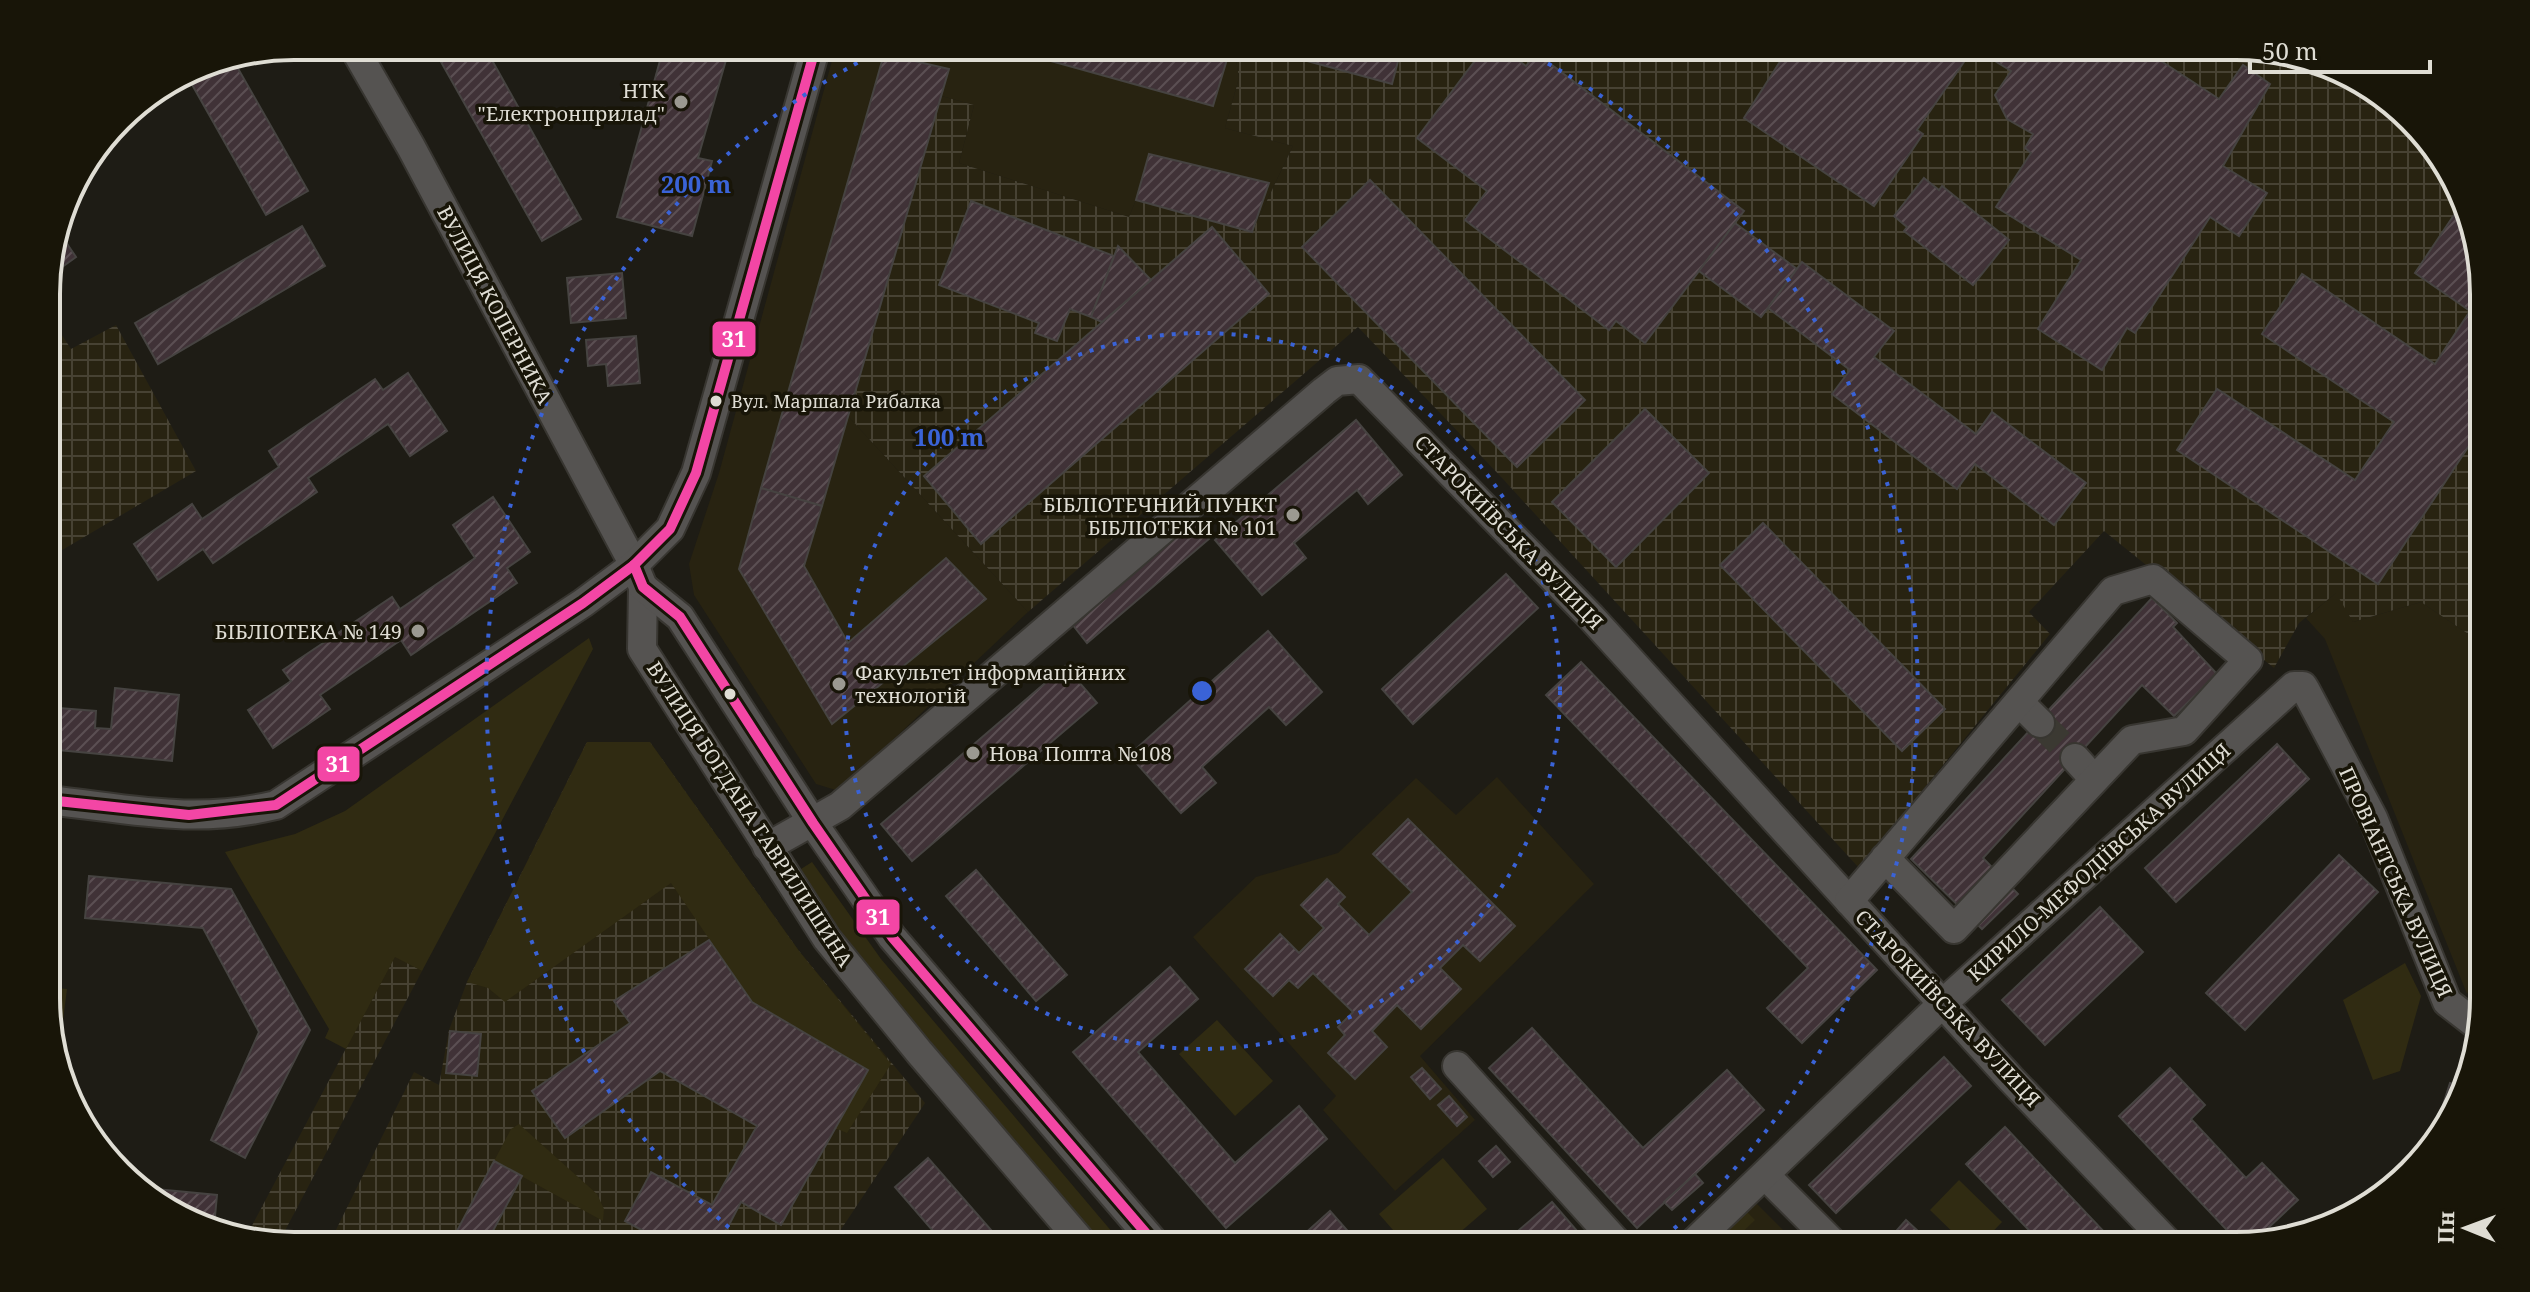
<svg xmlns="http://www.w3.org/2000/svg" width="2530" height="1292" viewBox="0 0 2530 1292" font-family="'Noto Serif',serif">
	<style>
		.built { fill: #282311 }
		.industrial { fill: url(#industrial-grid) }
		.green { fill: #302b12 }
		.building { fill: url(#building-hatch); stroke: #464341; stroke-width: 2 }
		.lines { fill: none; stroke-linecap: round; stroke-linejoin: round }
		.minor-tunnel { stroke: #3b3932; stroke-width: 28; stroke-dasharray: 28 14; stroke-linecap: butt }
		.minor-casing { stroke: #383631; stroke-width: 32 }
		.minor { stroke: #555351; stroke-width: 28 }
		.bus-1-casing { stroke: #181508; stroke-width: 16 }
		.bus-1 { stroke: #f346a5; stroke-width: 10 }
		.ring { fill: none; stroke: #3a63d7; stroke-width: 4; stroke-dasharray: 4 8 }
		.poi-dot { fill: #9b9991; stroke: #181508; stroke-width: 3 }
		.bus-dot { fill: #dfddd4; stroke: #181508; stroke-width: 3 }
		.labels { text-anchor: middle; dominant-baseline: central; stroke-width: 7; stroke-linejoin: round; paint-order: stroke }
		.bus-label { font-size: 18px; fill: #dfddd4; stroke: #181508; text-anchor: start }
		.poi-label { font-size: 20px; fill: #dfddd4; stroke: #181508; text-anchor: end }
		.street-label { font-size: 20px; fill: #dfddd4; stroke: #181508 }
		.rim { fill: none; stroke: #dfddd4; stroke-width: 4 }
		.centre { fill: #3a63d7; stroke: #181508; stroke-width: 4 }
		.ring-label { font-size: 24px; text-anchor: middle; font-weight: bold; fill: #3a63d7; stroke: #181508; stroke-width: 7; stroke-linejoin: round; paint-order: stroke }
		.line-badge { stroke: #181508; stroke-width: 3 }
		.badge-label { font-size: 22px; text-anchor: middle; font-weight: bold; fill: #fff }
	</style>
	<defs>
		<pattern id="industrial-grid" width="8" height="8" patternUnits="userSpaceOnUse" patternTransform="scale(2)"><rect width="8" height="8" fill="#282311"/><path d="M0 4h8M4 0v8" fill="none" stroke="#474233"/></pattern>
		<pattern id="building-hatch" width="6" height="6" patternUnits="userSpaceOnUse" patternTransform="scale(2)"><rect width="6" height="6" fill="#403237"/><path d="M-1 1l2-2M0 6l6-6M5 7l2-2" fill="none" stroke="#5b4f53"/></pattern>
	</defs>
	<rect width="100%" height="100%" fill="#1e1c15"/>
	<g class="built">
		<polygon points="836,46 1234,46 1239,78 1225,128 1293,146 1252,232 1136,200 1129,217 959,163 974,105 941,96 848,416 1028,612 839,791 816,784 694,595 689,564 719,473"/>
		<polygon points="2337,592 2353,622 2421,602 2483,644 2484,961 2467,994 2325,639 2306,618"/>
		<polygon points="1497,777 1594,884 1420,1056 1475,1120 1395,1191 1323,1110 1336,1096 1193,937 1256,877 1338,853 1416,778 1456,815"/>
		<polygon points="1754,1201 1799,1246 1708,1246"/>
	</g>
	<g class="industrial">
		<polygon points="1234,46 2236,46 2345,71 2433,144 2482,262 2483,644 2421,602 2353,622 2336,593 2299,623 2274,668 2104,531 2029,612 2050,634 1859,868 1503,479 1358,327 1028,612 848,416 941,96 974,105 959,163 1129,217 1136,200 1252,232 1293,146 1225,128 1239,78"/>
		<polygon points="47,312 71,349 116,325 196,471 47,559"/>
		<polygon points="587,742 650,742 799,951 925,1103 830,1246 328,1246 414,1072 439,1085 449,1030 467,982"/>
		<polygon points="395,956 422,971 279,1242 247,1235"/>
	</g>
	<g class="green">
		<polygon points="589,638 593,649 422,971 395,957 346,1049 325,1038 329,1029 225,852 295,834 345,811"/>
		<polygon points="587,742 650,742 799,951 891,1064 847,1133 835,1128 868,1070 752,1002 671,883 505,1002 488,988 467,982"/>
		<polygon points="812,862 881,959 1124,1246 1097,1246 869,982 803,889 801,869"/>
		<polygon points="2405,963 2421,996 2400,1071 2373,1080 2343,1000"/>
		<polygon points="48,987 67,989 60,1044 53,1043 48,1030"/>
		<polygon points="1217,1020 1273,1081 1235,1116 1179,1054"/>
		<polygon points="519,1124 597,1194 604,1209 603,1221 494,1161 511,1129"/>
		<polygon points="1443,1158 1487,1209 1444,1246 1407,1246 1379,1214"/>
		<polygon points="1959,1180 2002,1222 1979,1246 1967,1246 1930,1210"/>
		<polygon points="1747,1212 1755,1220 1728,1246 1712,1246"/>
	</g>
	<g class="building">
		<polygon points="432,46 484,46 581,219 542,241"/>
		<polygon points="567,46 597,46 574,59"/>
		<polygon points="664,46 730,46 698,158 712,161 692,236 617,217"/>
		<polygon points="1036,46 1231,46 1213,106 1033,56"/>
		<polygon points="1252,46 1402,46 1392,84"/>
		<polygon points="1486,46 1499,46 1526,66 1536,53 1744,211 1645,343 1616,321 1609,330 1465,220 1487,191 1417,138"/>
		<polygon points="1975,46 1917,130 1923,134 1874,206 1744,118 1790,46"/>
		<polygon points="1982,46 2138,46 2219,99 2243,65 2270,84 2223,166 2267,193 2239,236 2210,217 2135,333 2127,328 2102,370 2038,329 2081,260 1996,207 2031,153 2025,148 2033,134 2007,119 1995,95 2011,71 1982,53"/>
		<polygon points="884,54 949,69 822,506 761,488"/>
		<polygon points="232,58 308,191 266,215 186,74 200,65"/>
		<polygon points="1149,154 1269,183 1252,232 1136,200"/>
		<polygon points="1924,178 1939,190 1942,186 2009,240 1973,285 1904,231 1907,227 1894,216"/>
		<polygon points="1370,180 1585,400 1517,467 1302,247"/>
		<polygon points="971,201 1114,256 1091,317 1070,309 1057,341 1035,333 1039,323 939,285"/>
		<polygon points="2458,209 2482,262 2482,426 2378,584 2177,450 2217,389 2355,480 2394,422 2262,334 2302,274 2435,364 2470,311 2415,273"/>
		<polygon points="1735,223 1797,269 1761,317 1699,271"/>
		<polygon points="302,226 325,266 158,364 135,323"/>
		<polygon points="1212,227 1269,294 981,544 924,476"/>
		<polygon points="59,232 76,257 55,272 50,265"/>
		<polygon points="1118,246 1151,280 1102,322 1091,317"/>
		<polygon points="1802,262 1894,331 1874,357 1976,434 1992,412 2086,483 2054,525 1975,464 1957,489 1832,394 1850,370 1768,308"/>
		<polygon points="622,273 626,318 571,323 567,278"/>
		<polygon points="636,336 640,383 608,386 606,364 588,366 586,340"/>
		<polygon points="408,373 447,431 410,456 388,424 308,478 317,492 213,563 203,549 158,580 134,544 192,504 202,519 279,467 269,451 375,379 383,390"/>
		<polygon points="1645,409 1709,473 1616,567 1552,502"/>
		<polygon points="1356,420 1402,475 1368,504 1357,490 1294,543 1306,558 1262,595 1215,540"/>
		<polygon points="761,488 822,506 804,566 848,643 946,558 986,599 832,724 739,569"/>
		<polygon points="493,497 530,552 507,568 517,583 411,655 401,640 320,695 330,709 273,748 248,710 291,681 283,670 392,597 400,609 475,558 453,525"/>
		<polygon points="1194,521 1209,539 1087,643 1072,624"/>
		<polygon points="1763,523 1945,709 1902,751 1720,565"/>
		<polygon points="1506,574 1538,608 1413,724 1382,689"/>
		<polygon points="2152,598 2177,623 2173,627 2217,674 2174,716 2142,685 1983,858 2018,894 1982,929 1911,859"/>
		<polygon points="1268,631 1322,692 1286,725 1269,707 1202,767 1216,783 1181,813 1129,755"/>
		<polygon points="1581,662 1877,970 1802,1043 1767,1008 1808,968 1546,695"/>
		<polygon points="1065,666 1097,703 912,861 881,824"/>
		<polygon points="115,688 179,695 172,761 48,749 47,707 96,711 95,728 111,729"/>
		<polygon points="2277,744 2309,779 2176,902 2145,868"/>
		<polygon points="1408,819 1515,926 1480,961 1463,945 1440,968 1461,989 1421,1029 1397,1005 1372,1031 1387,1047 1355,1079 1328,1053 1345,1035 1338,1027 1353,1012 1313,973 1298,988 1289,980 1273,996 1245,969 1280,934 1299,953 1324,928 1301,905 1327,879 1345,897 1338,904 1369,935 1412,892 1373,854"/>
		<polygon points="2339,855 2378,892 2245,1030 2206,993"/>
		<polygon points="976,870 1067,975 1036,1001 946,896"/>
		<polygon points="89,876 231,889 310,1030 245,1158 211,1140 259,1032 203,928 85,918"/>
		<polygon points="2100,907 2143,952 2045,1045 2002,1000"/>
		<polygon points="709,940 752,1002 868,1070 781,1225 741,1202 718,1246 671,1246 625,1221 651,1172 712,1205 757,1126 660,1071 565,1138 532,1091 630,1023 614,1001"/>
		<polygon points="1170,967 1198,999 1138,1052 1235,1163 1299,1106 1327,1139 1226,1228 1073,1052"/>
		<polygon points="1532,1028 1643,1148 1727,1070 1764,1110 1637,1228 1489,1068"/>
		<polygon points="450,1031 481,1034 477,1076 446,1073"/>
		<polygon points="1944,1057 1971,1086 1836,1213 1809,1185"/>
		<polygon points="1422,1068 1441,1089 1430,1099 1411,1077"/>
		<polygon points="2170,1068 2205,1105 2191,1119 2246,1178 2262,1163 2298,1200 2250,1245 2241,1245 2119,1116"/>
		<polygon points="2450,1083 2463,1087 2459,1107 2443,1125 2437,1124"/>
		<polygon points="1449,1096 1467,1117 1457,1126 1438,1105"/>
		<polygon points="2005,1127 2107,1235 2095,1246 2044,1246 1966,1164"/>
		<polygon points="1496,1146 1510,1162 1493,1177 1479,1161"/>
		<polygon points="928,1158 1005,1246 946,1246 895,1187"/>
		<polygon points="494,1161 522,1176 485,1246 449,1246"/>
		<polygon points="1695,1174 1703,1183 1672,1210 1664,1202"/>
		<polygon points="145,1188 217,1195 214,1227 185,1221"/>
		<polygon points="1552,1202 1590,1246 1533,1246 1519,1230"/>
		<polygon points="1330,1211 1361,1246 1291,1246"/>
		<polygon points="1906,1220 1934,1246 1883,1246"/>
	</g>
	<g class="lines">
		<polyline class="minor-tunnel" points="2040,723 2075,758"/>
		<g class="minor-casing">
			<g id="minor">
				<polyline points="353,46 411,147 634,565 643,587 642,649 827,939 919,1052 1085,1246"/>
				<polyline points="643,587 680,617 813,823 892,937 1157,1246"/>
				<polyline points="2020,703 2040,723"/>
				<polyline points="2075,758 2094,779"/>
				<path d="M48,800C131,809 192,825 276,805L583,603L634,565L670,529L696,473L816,46"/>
				<polyline points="767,847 840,806 1324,391 1337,381 1359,379 1591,617 2011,1079 2171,1246"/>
				<polyline points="1849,901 2113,591 2153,579 2248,660 2184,731 2132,740 1954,929 1885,858"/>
				<polyline points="1457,1066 1620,1246"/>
				<polyline points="1766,1176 1836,1246"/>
				<polyline points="1690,1246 1942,1004 2294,686 2303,686 2306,691 2373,818 2447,1002 2478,1026"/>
			</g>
		</g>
		<use href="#minor" class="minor"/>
		<g class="bus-1-casing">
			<g id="bus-1">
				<polyline points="634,565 643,587 680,617 813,823 892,937 1157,1246"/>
				<polyline points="48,800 189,815 276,805 583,603 634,565 670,529 696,473 816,46"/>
			</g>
		</g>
		<use href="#bus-1" class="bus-1"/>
	</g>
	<g class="ring">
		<circle cx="1202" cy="691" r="358"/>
		<path d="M747 1243A716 716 0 0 1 888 47M1516 47A716 716 0 0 1 1657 1243"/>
	</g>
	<g class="poi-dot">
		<circle cx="681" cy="102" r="8"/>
		<circle cx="1293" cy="515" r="8"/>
		<circle cx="418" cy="631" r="8"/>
		<circle cx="839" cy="684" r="8"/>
		<circle cx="973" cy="753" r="8"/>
	</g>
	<g class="bus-dot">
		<circle cx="716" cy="401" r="7"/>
		<circle cx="730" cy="694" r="7"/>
	</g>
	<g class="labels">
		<g class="bus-label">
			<text x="731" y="401">Вул. Маршала Рибалка</text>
		</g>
		<g class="poi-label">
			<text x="665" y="90">НТК<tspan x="665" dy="23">"Електронприлад"</tspan></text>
			<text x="1277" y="504">БІБЛІОТЕЧНИЙ ПУНКТ<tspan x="1277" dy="23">БІБЛІОТЕКИ № 101</tspan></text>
			<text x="402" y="631">БІБЛІОТЕКА № 149</text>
			<text x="855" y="672" text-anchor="start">Факультет інформаційних<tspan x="855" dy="23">технологій</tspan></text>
			<text x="989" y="753" text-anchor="start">Нова Пошта №108</text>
		</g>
		<g class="street-label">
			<text transform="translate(495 305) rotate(62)">ВУЛИЦЯ КОПЕРНИКА</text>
			<text transform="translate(1509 532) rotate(46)">СТАРОКИЇВСЬКА ВУЛИЦЯ</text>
			<text transform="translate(750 814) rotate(57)">ВУЛИЦЯ БОГДАНА ГАВРИЛИШИНА</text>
			<text transform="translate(2099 862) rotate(-42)">КИРИЛО-МЕФОДІЇВСЬКА ВУЛИЦЯ</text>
			<text transform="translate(2396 882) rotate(66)">ПРОВІАНТСЬКА ВУЛИЦЯ</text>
			<text transform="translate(1948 1008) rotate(47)">СТАРОКИЇВСЬКА ВУЛИЦЯ</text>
		</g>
	</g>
	<path d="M0 0H2530V1292H0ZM294 60H2236A234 234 0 0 1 2470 294V998A234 234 0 0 1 2236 1232H294A234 234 0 0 1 60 998V294A234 234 0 0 1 294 60Z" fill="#181508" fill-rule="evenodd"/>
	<path class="rim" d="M294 60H2236A234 234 0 0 1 2470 294V998A234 234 0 0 1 2236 1232H294A234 234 0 0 1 60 998V294A234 234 0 0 1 294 60Z"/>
	<circle cx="1202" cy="691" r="12" class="centre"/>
	<g class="ring-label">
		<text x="696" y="193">200 m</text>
		<text x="949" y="446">100 m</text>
	</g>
	<g class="line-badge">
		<rect x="711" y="320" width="46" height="38" rx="8" fill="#f346a5"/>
		<rect x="316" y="745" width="45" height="38" rx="8" fill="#f346a5"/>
		<rect x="855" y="898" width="46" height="38" rx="8" fill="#f346a5"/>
	</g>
	<g class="badge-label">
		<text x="734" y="347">31</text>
		<text x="338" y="772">31</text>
		<text x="878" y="925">31</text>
	</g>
	<g transform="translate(2466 1228) rotate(271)" stroke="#181508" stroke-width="6" paint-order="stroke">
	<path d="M0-6L14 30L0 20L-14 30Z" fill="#dfddd4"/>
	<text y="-12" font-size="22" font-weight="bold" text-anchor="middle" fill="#dfddd4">Пн</text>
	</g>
	<path d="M2250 60v12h180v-12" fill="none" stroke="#dfddd4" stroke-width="4"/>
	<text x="2262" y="60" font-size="24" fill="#dfddd4" stroke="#181508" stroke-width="6" paint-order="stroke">50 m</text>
</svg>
